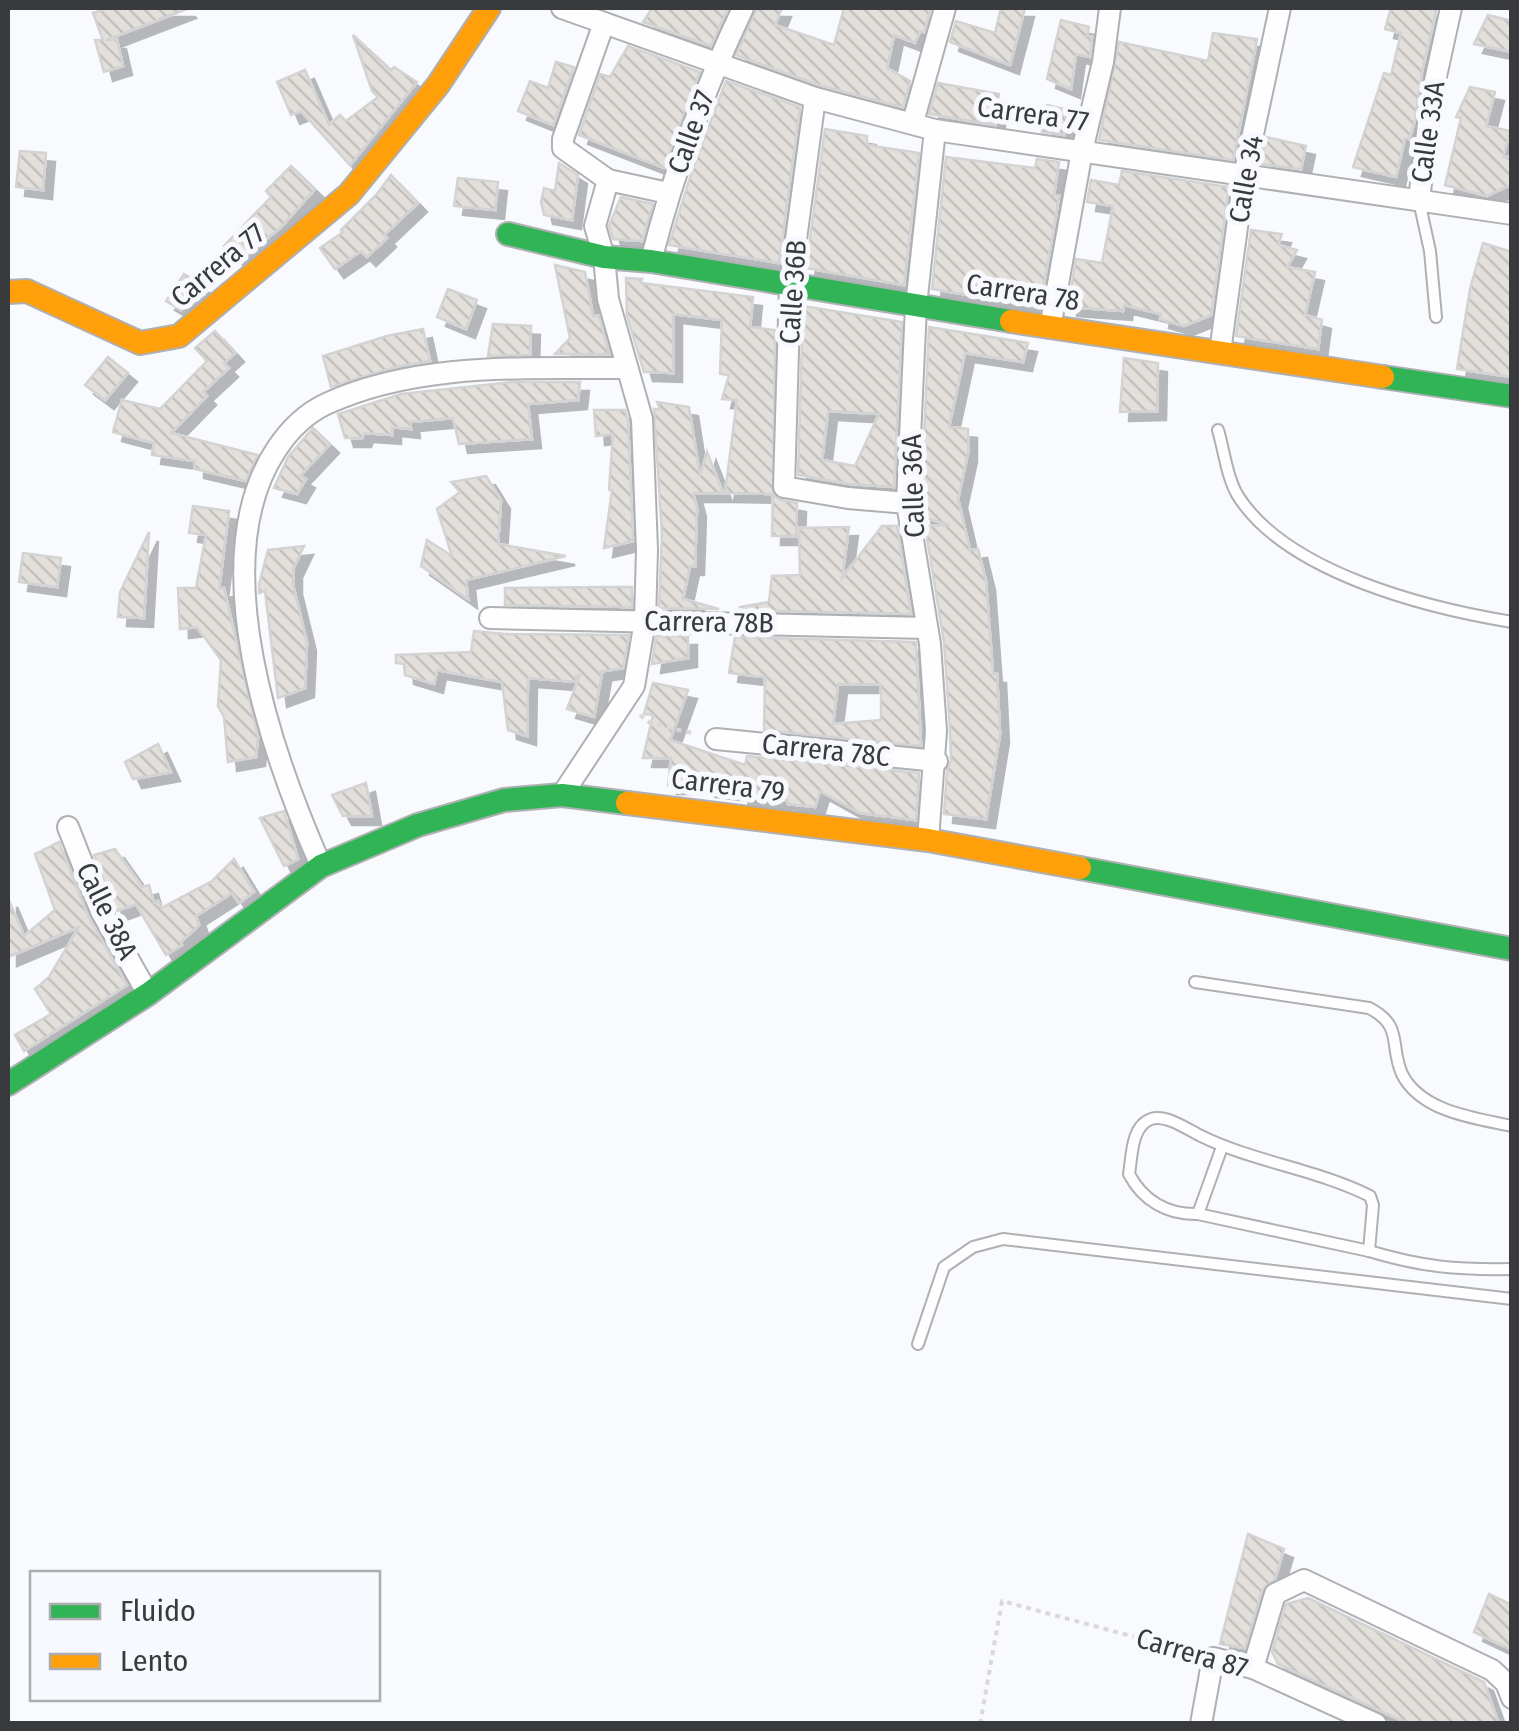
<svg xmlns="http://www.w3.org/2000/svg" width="1519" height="1731" viewBox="0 0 1519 1731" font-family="'Fira Sans Condensed',sans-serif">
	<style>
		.building { fill: url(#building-back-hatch); stroke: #d3d3d3; stroke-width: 2.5; fill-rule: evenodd; filter: url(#shadow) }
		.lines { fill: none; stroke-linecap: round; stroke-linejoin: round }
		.lane-casing { stroke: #afb0b3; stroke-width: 14 }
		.street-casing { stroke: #afb0b3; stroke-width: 24 }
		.fast-casing { stroke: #afb0b3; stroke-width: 26 }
		.slow-casing { stroke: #afb0b3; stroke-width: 26 }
		.path { stroke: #d9d9da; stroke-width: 4; stroke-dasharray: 5 5; stroke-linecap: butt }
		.lane { stroke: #fefeff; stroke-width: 10 }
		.street { stroke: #fefeff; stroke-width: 20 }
		.fast { stroke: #30b455; stroke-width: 22 }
		.slow { stroke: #ff9f0a; stroke-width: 22 }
		.labels { text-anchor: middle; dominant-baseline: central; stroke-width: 10; stroke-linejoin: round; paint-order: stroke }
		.street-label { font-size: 28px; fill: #383a3d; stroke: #f7f9fe }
	</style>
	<defs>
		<pattern id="building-back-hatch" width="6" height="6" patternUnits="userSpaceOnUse" patternTransform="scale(2.5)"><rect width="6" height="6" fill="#e3e0dc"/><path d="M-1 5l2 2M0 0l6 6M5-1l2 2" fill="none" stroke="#c4c1be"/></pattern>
		<filter id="shadow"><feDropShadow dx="9" dy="9" stdDeviation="0" flood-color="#0004"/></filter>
	</defs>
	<rect width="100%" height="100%" fill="#f8fafd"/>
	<g class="building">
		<polygon points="108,8 186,8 187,9 106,40 117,40 123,66 104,72 95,40 103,40 93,13"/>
		<polygon points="652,8 728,8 711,46 643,22"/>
		<polygon points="757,8 782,8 775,25 834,45 844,8 931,8 924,32 920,31 915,43 894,35 887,68 910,81 903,107 819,85 736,55"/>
		<polygon points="1001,8 1025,8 1010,65 950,42 956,21 995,33"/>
		<polygon points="1391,8 1437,8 1422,71 1415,121 1409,139 1405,138 1396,177 1353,167 1384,73 1391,75 1401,33 1385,29"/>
		<polygon points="1488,15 1512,21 1512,52 1474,44"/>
		<polygon points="1061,20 1089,27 1087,36 1092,37 1090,57 1076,54 1071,89 1047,79"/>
		<polygon points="1213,33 1257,39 1233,160 1099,140 1119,42 1208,61"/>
		<polygon points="353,35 391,70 394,67 417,82 350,165 301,111 291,115 277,82 305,70 329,125 340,115 346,121 378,97 372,91"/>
		<polygon points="628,46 700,72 664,168 579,135 600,74 610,77"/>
		<polygon points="556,62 574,67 553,125 518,111 530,81 548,88"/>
		<polygon points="726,81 800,107 779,263 669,245 693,168"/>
		<polygon points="938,83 999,94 995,125 929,114"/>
		<polygon points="1470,87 1495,92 1486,126 1510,131 1503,157 1512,157 1512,184 1487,196 1445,185 1461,118 1456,117"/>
		<polygon points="1047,105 1068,110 1064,135 1042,132"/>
		<polygon points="825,129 867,136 867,145 919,153 904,285 806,268"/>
		<polygon points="1266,137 1306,146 1301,169 1261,164"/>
		<polygon points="20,151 46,153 43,190 16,187"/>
		<polygon points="946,157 1035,168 1037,159 1059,162 1054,195 1059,196 1056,215 1040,307 932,289"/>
		<polygon points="559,163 578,175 572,220 544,215 541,202 544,188 555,191"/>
		<polygon points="291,166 315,189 281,227 239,261 224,246 271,197 266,191"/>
		<polygon points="1122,171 1229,187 1211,315 1184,326 1160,319 1161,314 1124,305 1123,311 1068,307 1076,259 1102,263 1113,206 1087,202 1091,180 1119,185"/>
		<polygon points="391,175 418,203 384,235 387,238 367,257 361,251 335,269 320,248 343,232 341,230 377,194"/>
		<polygon points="458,178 498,182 495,210 454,206"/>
		<polygon points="621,197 653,204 642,241 613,239 609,226"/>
		<polygon points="1251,230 1282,234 1278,245 1297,250 1287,267 1315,272 1305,315 1322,320 1318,349 1236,336"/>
		<polygon points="1483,243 1512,252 1512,377 1457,369 1470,289"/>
		<polygon points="555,265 585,272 593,316 599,316 609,354 555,354 570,338"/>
		<polygon points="184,274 205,287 181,310 166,301"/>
		<polygon points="626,278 642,279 641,283 753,297 750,327 775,330 773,494 725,493 737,400 722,399 729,375 720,374 722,320 673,314 673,373 644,372 627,316"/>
		<polygon points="448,289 477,300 466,329 437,317"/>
		<path d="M803,306L902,322L894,487L850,484L798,475ZM828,411L879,414L855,466L822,460Z"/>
		<polygon points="493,324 531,326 530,355 488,356"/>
		<polygon points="929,327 1028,343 1023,362 965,353 949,427 968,429 968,453 958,499 970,550 978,549 986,581 993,674 997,674 1000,734 986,819 944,814 947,770 951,761 950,730 944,642 925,526 950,525 923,517 921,502"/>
		<polygon points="423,329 430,361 395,367 331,387 323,356 387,336"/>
		<polygon points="215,331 235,353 224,363 229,368 203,392 207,396 171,433 258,455 246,481 195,469 195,461 152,455 154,443 113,432 122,400 160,409 207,361 195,348"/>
		<polygon points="108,357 128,373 105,400 85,385"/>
		<polygon points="1124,358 1158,363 1157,411 1120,412"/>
		<polygon points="513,382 580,382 578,400 528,404 532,439 459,444 453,418 410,422 411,429 392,427 392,435 364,433 362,438 345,438 338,414 401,394"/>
		<polygon points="657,402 689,407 700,476 707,452 723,493 693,493 697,508 695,566 690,566 683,599 719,609 659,608 662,534 654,409 660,409"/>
		<polygon points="594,410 625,410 628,421 633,541 604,548 612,490 609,490 613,434 596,436"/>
		<polygon points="313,428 330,444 300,476 306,479 297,494 274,488 288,457"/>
		<polygon points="486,476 501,500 498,544 566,556 466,580 468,599 421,566 427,540 452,556 437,509 460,492 451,482"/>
		<polygon points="773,495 781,500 797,503 796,536 772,536"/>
		<polygon points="193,506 229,511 219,589 224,588 258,737 256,757 228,762 224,717 218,706 221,660 197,627 180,629 178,588 196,588 206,535 189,533"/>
		<polygon points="882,526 897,526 911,614 740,610 740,607 769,602 772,576 800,575 799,528 849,527 842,578"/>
		<polygon points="149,532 144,618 118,617 120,592"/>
		<polygon points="304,546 293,569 293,585 307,642 305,688 278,698 265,591 259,593 259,585 268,550"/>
		<polygon points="23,553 61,558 57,587 19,582"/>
		<polygon points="605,587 632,587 632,607 505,605 505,588"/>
		<polygon points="474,631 505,634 629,635 623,668 599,672 602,673 594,717 567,709 580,675 576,676 576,682 528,678 527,736 508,730 502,682 437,670 434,684 405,675 404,664 396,663 396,655 471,652"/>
		<polygon points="656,636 688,636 688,658 652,664"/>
		<path d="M735,637L916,642L921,746L764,730L765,677L729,673ZM838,684H881V720L833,724Z"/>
		<polygon points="653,683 688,690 670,740 745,765 747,756 919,773 916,820 860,813 820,791 815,807 788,804 787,800 739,798 740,792 706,788 706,785 668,785 671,758 643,758 653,715 644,714"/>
		<polygon points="158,744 171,772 133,779 125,762"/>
		<polygon points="366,783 372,816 343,816 332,795"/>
		<polygon points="284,811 298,859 284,866 260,818"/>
		<polygon points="59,842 88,916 127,985 24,1051 15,1035 51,1014 35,989 49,977 79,927 8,957 8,898 24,936 55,910 35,854"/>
		<polygon points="115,849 142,887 149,885 154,903 158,901 161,908 212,881 234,859 254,892 239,903 232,893 196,916 199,925 181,942 182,945 166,955 136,904 117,911 113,905 94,855"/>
		<polygon points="1248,1534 1284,1549 1275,1579 1262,1590 1245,1648 1220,1644"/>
		<polygon points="1489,1594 1512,1605 1512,1650 1474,1632"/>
		<polygon points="1308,1598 1484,1682 1499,1724 1409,1724 1278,1664 1272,1652 1286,1604"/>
	</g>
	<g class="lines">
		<g class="lane-casing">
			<g id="lane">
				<polyline points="1419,201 1430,251 1436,317"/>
				<path d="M1218,430C1224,450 1227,478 1238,496C1287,573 1427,608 1512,622"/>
				<path d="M1195,982L1369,1008C1404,1026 1389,1045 1402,1074C1421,1112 1475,1118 1512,1126"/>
				<path d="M1222,1147L1198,1214C1168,1215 1143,1201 1129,1174C1132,1157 1131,1126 1151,1119C1166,1114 1187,1129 1201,1136C1254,1162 1316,1169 1370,1196L1373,1205L1369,1251C1422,1267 1457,1270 1512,1269"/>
				<polyline points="1198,1214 1369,1251"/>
				<polyline points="918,1344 944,1267 973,1247 1003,1239 1512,1299"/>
			</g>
		</g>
		<g class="street-casing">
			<g id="street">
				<polyline points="562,8 815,98 935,130 1512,214"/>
				<polyline points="604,23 563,139 563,148 608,180"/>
				<polyline points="815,98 790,284 784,487 848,498 907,503"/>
				<polyline points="913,122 945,8"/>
				<polyline points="1419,200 1431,99 1451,8"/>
				<path d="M651,261C673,173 704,90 743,8"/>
				<polyline points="1050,328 1082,151 1103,62 1110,8"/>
				<polyline points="1220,352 1244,176 1280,8"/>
				<polyline points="490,618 927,628"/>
				<polyline points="716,739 937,761"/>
				<polyline points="562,795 634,686 645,621 647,550 642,419 608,299 604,257 595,226 608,180 668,193"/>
				<polyline points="68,827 101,911 148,994"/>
				<polyline points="928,840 936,731 930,644 907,503 916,306 935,130"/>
				<path d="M321,866C272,755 203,561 276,450C289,430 305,414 326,404C419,361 528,369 627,368"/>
				<polyline points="1253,1668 1275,1594 1304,1580 1492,1670 1506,1683 1512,1698"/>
				<polyline points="1201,1724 1213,1658 1253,1668 1376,1724"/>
			</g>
		</g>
		<g class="fast-casing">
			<g id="fast">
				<polyline points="508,234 604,257 651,261 1011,321"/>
				<polyline points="1383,377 1512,396"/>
				<polyline points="1080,868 1512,949"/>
				<polyline points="8,1084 148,994 321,866 418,825 504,800 562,795 627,803"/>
			</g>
		</g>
		<g class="slow-casing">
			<g id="slow">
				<polyline points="8,292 27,291 140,343 179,336 349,194 438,85 489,8"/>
				<polyline points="1011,321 1383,377"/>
				<polyline points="627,803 928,840 1080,868"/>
			</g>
		</g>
		<g class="path">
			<polyline points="640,715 650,723 696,734"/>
			<polyline points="980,1724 1002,1601 1194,1653"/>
		</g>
		<use href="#lane" class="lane"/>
		<use href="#street" class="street"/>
		<use href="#fast" class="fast"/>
		<use href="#slow" class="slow"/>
	</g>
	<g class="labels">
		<g class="street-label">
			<text transform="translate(1033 114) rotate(8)">Carrera 77</text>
			<text transform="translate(691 132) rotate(-70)">Calle 37</text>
			<text transform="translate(1428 132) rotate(-82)">Calle 33A</text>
			<text transform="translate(1246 179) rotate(-80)">Calle 34</text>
			<text transform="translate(218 265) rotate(-40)">Carrera 77</text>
			<text transform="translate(793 292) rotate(-86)">Calle 36B</text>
			<text transform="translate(1023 292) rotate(9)">Carrera 78</text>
			<text transform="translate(913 486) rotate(-92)">Calle 36A</text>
			<text transform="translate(709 622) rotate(1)">Carrera 78B</text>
			<text transform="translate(826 750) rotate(6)">Carrera 78C</text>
			<text transform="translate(728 785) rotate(7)">Carrera 79</text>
			<text transform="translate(107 911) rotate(64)">Calle 38A</text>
			<text transform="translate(1192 1653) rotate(16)">Carrera 87</text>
		</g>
	</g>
	<rect width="1519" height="1731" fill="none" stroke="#383a3d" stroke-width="20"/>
	<rect x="30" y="1571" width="350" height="130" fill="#f7f9fe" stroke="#abadb1" stroke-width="2.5"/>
	<rect x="50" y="1604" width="50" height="15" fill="#30b455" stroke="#abadb1" stroke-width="2.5"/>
	<text x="120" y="1621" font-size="30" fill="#383a3d">Fluido</text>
	<rect x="50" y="1654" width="50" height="15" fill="#ff9f0a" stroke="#abadb1" stroke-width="2.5"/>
	<text x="120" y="1671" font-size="30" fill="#383a3d">Lento</text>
</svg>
